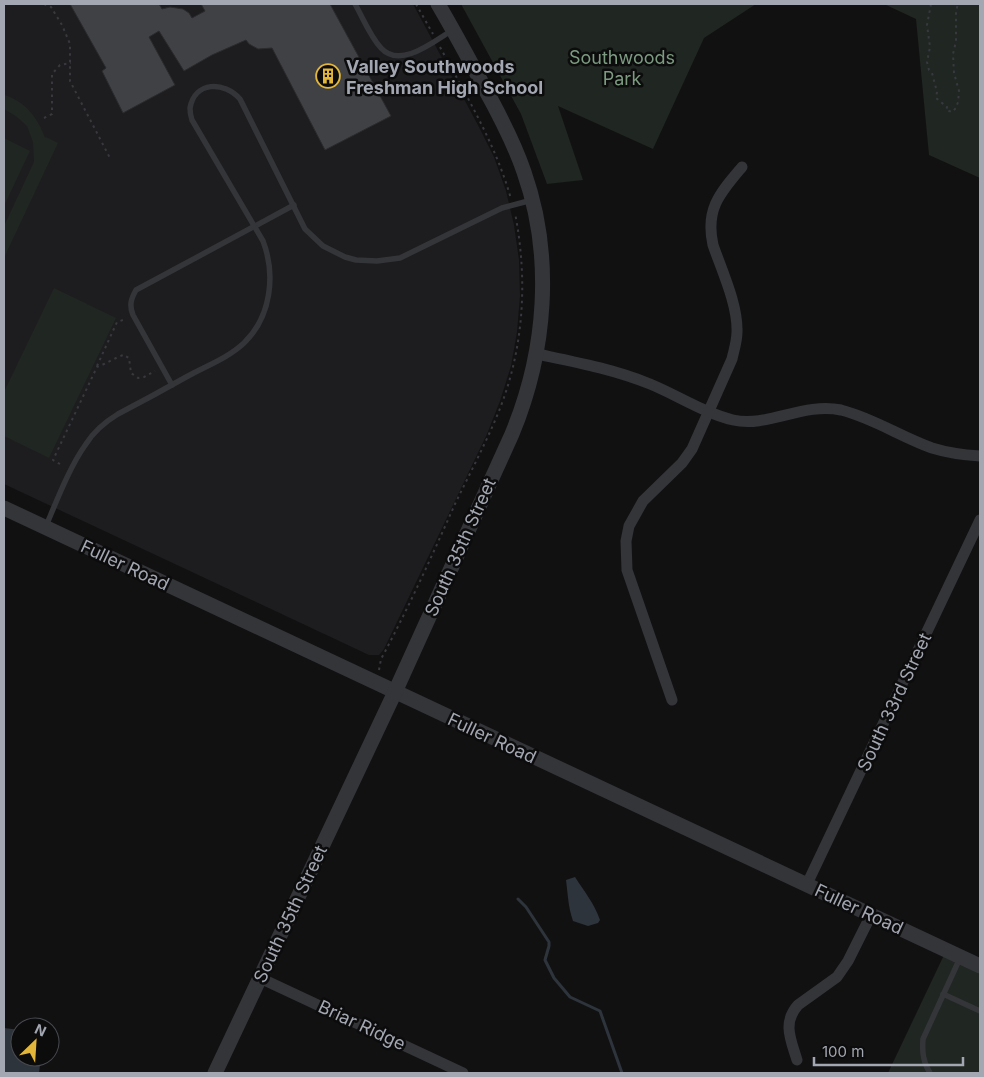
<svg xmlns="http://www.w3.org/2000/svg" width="984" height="1077" viewBox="0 0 984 1077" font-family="Inter,sans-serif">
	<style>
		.built { fill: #1d1d1f }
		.green { fill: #202621 }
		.water { fill: #2e343c }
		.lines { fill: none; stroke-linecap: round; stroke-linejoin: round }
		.stream { stroke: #2e343c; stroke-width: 3 }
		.building { fill: #404145; stroke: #2b2b2e }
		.path { stroke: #38393e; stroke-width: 2; stroke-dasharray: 2.5 4; stroke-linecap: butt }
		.service { stroke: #343539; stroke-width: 5.5 }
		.minor { stroke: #343539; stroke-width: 11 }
		.tertiary { stroke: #343539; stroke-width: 15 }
		.labels { text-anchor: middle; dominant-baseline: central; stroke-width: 5; stroke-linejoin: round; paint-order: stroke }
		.park-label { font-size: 18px; fill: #7c9b80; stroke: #0c0c0d }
		.poi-label { font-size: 18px; font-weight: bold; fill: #a3a7b2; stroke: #0c0c0d; text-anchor: start }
		.street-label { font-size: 18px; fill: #a3a7b2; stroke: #0c0c0d }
	</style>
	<rect width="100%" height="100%" fill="#111112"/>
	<polygon class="built" points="4,4 413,4 479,127 494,157 506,191 514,225 519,260 520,296 517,332 511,366 500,401 487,434 384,649 379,655 369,655 4,484"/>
	<g class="green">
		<polygon points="461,4 756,4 704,38 653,149 558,106 583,180 547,184 521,114"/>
		<polygon points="884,4 980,4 980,178 929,155 916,19"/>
		<path d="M4,95C25,101 38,118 45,138L46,137L58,143L4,258V226L34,162L33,142L27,126L17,117L4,109Z"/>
		<polygon points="4,138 30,151 4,206"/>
		<polygon points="54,288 116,318 49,458 4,436 4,392"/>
		<polygon points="944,955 980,972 980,1073 888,1073"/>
	</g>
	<g class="water">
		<path d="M575,877C584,891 594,903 600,920L598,923L588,926L573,921C568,906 568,895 566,880Z"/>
		<polygon points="4,1028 20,1030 20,1057 41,1057 39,1073 4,1073"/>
	</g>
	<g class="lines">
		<polyline class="stream" points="518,899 526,907 549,942 549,946 545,960 554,978 570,997 600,1011 622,1073"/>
	</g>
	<polygon class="building" points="70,4 159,4 162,9 170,7 183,9 189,13 192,18 205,11 201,4 330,4 391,116 325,150 272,48 258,49 249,44 246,40 212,55 184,71 159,31 149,37 175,85 123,113 102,71 106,68"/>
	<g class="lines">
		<g class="path">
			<polyline points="44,4 51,7 62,25 70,44 70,81 111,160"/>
			<polyline points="416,4 433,34"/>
			<polyline points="931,4 927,25 930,47 927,62 929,70 932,73 937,92 936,98 947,107 946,110 952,112 956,108 958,102 959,91 954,73 953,54 956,41 956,11 958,4"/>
			<path d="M440,47C467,97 496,145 511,199"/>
			<polyline points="44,118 52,114 52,74 60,65 71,63"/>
			<polyline points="97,366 117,322 126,319"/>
			<path d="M60,464L53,460L97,367C106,364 118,356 124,355L129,358L131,373L138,378L144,377L155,371"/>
			<path d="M379,670L381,659C408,609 432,556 455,504C470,473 486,443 499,411C524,348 528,280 515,213"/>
		</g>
		<g class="service">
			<path d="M355,4C363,18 370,36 381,48C400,69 433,42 451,31"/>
			<path d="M172,385L133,315C129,305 131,299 136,290L294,205"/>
			<path d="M46,526C57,500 70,466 86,444C94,431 105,422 118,414C141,402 165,389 188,376C206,366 228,358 244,343C271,317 276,275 263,241L192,120C191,117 190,112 190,108C195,81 224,81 240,99L305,229L323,246L345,257L356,260L377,261L400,258L502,208L532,200"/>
			<polyline points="943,994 980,1011"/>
			<path d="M930,1073C923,1062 922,1052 923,1039L960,958"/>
		</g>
		<g class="minor">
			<path d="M537,354C575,362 613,369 650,384C677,395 704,413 733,420C768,428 803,402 841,410C873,418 901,437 932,448C948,453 964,455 980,456"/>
			<path d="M672,700L627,570L626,541L629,526L643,501L682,463L692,449L732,359C734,350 737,341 737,332C738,305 722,271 713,245C705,209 720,193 742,167"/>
			<polyline points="807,884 980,520"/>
			<polyline points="260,978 463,1073"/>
			<path d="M797,1060C791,1040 782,1023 798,1005L837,977L848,961L871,915"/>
		</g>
		<g class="tertiary">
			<polyline points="4,508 980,966"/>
			<path d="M215,1073L395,692L512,434C546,352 554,257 524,172C514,142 499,114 484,87C469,59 454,31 438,4"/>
		</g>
	</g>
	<defs>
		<g id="building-ring" transform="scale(1.25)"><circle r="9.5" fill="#0c0c0d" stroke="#e1b63a" stroke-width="1.5"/><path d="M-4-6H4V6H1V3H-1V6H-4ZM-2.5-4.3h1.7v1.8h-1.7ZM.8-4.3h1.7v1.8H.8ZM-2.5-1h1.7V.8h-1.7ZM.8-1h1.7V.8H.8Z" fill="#e1b63a"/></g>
	</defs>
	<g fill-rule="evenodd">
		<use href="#building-ring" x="328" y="76"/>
	</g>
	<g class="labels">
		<g class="park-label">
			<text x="622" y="57">Southwoods<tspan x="622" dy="21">Park</tspan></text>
		</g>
		<g class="poi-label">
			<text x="346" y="66">Valley Southwoods<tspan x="346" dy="21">Freshman High School</tspan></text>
		</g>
		<g class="street-label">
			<text transform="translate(460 547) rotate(-66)">South 35th Street</text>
			<text transform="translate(125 565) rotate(25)">Fuller Road</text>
			<text transform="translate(894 702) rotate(-65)">South 33rd Street</text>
			<text transform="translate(492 738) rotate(25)">Fuller Road</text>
			<text transform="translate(859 909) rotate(25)">Fuller Road</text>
			<text transform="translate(290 914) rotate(-65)">South 35th Street</text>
			<text transform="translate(362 1025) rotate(25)">Briar Ridge</text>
		</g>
	</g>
	<rect width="984" height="1077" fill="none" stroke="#a3a7b2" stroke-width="10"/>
	<g transform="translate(35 1042) rotate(25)"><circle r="24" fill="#0c0c0d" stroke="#484a4f"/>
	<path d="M0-4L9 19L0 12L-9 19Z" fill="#e1b63a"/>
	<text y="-8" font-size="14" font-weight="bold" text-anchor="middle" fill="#a3a7b2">N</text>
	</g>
	<path d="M814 1057v8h149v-8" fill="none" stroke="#a3a7b2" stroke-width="2.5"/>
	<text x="822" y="1057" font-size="15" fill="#a3a7b2" stroke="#0c0c0d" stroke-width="4" paint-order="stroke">100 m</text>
</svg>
